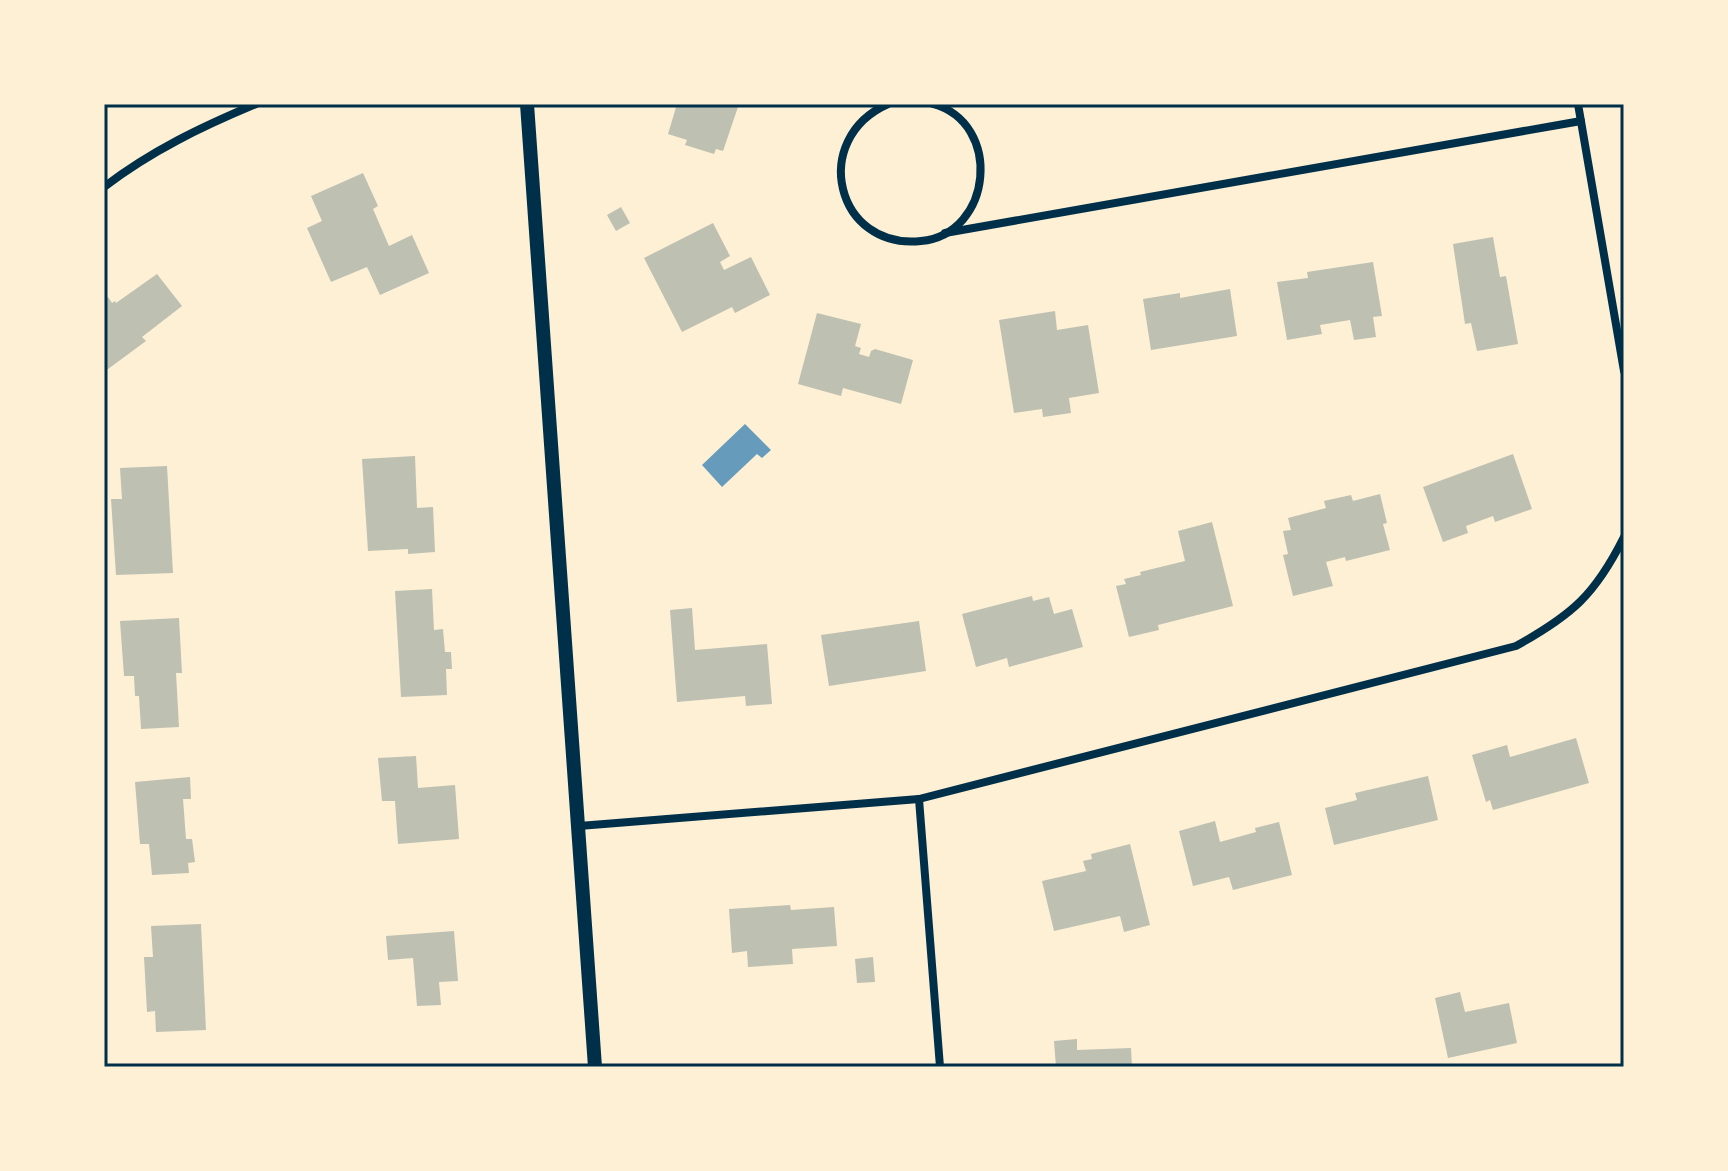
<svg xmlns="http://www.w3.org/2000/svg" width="1728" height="1171" viewBox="0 0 1728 1171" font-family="Manrope,sans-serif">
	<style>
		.water { fill: #669bbc }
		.building { fill: #bec0b2 }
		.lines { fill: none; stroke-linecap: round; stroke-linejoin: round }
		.minor { stroke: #003049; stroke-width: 8 }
		.tertiary { stroke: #003049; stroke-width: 14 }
		.neatline { fill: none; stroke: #003049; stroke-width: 3 }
	</style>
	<rect width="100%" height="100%" fill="#fdf0d5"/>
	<polygon class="water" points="745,424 771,450 762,458 757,454 722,487 702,465"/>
	<g class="building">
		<polygon points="677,104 739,104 723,151 716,149 714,154 685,145 687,140 668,134"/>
		<polygon points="363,173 378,206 373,209 389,246 412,235 429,273 380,295 367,267 331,282 307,228 322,221 311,196"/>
		<polygon points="621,207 630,223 616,231 607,215"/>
		<polygon points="713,223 730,256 720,262 724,270 751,257 770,295 735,313 732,307 682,332 644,258"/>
		<polygon points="1493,237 1500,277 1506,276 1518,344 1477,351 1471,323 1465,324 1453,244"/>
		<polygon points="1373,262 1382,316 1373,317 1376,337 1354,340 1350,320 1320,325 1322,334 1287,340 1277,282 1308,278 1307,272"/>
		<polygon points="157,274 182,306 142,337 146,341 104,372 104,300 108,297 112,303 115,301 116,303"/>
		<polygon points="1230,289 1237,336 1151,350 1143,299 1180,293 1180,298"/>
		<polygon points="1055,311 1057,330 1088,325 1099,393 1069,398 1071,413 1043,417 1042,409 1014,413 999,320"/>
		<polygon points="817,313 861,324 855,346 861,348 859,354 869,357 871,351 875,349 913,360 901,404 843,388 841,396 798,384"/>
		<polygon points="1513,454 1532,509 1495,522 1493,516 1466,526 1468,533 1443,542 1423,487"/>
		<polygon points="415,456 417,508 433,507 435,552 408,554 408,549 368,551 362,459"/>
		<polygon points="167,466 173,573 116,575 111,499 122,499 120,468"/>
		<polygon points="1380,494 1387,523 1383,524 1390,550 1346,561 1345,557 1326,562 1333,586 1293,596 1283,555 1288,554 1283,531 1291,530 1288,518 1326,508 1324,501 1351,495 1353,501"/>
		<polygon points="1212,522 1233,606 1158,625 1159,630 1129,637 1116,586 1126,584 1124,579 1141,575 1140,572 1185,561 1178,531"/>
		<polygon points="432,589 434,630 443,629 445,652 451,652 452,669 446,669 447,695 401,697 395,591"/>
		<polygon points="1032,596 1033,601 1049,597 1054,614 1072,609 1083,647 1009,667 1007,658 976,667 962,614"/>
		<polygon points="692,608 695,650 767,644 772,704 746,706 745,696 677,702 670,610"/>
		<polygon points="179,618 182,673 176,673 179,727 141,729 139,696 135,696 134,676 124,676 120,621"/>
		<polygon points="919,621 926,671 829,686 821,635"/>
		<polygon points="1576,738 1589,783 1493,810 1490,800 1486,802 1472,755 1507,745 1510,757"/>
		<polygon points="416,756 418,788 455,785 459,839 398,844 395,801 382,801 378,758"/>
		<polygon points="1428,776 1438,820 1334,845 1325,808 1357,800 1355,793"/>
		<polygon points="190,777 191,799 183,799 186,839 192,839 195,862 188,863 189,873 152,875 149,844 140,844 135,782"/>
		<polygon points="1215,821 1220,842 1256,832 1255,828 1279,822 1292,875 1233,890 1229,877 1193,886 1179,831"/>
		<polygon points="1130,844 1150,925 1124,932 1120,916 1054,931 1042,881 1086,871 1083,861 1092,859 1091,854"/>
		<polygon points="790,905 791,910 834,907 837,946 792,949 793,964 748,967 747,951 732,953 729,909"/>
		<polygon points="201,924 206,1030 156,1032 155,1011 147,1012 144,957 153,957 151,926"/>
		<polygon points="454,931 458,981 439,982 441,1005 417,1006 413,958 388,960 386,936"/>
		<polygon points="873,957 875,982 857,983 855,959"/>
		<polygon points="1460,992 1465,1012 1509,1003 1517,1043 1448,1058 1435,998"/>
		<polygon points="1077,1039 1077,1050 1131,1048 1132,1067 1056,1067 1054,1041"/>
	</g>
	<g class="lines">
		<g class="minor">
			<path d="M888,104C809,139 836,250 921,241C993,234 1003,123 933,104"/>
			<polyline points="1578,104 1624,371"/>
			<path d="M104,187C151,151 201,127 256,104"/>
			<polyline points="945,233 1581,121"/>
			<polyline points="919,799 940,1067"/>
			<path d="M579,826L919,799L1516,646C1572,615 1595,595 1624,537"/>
		</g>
		<polyline class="tertiary" points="527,104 595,1067"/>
	</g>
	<rect width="1728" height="1171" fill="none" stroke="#fdf0d5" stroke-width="212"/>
	<rect x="106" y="106" width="1516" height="959" class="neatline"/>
</svg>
